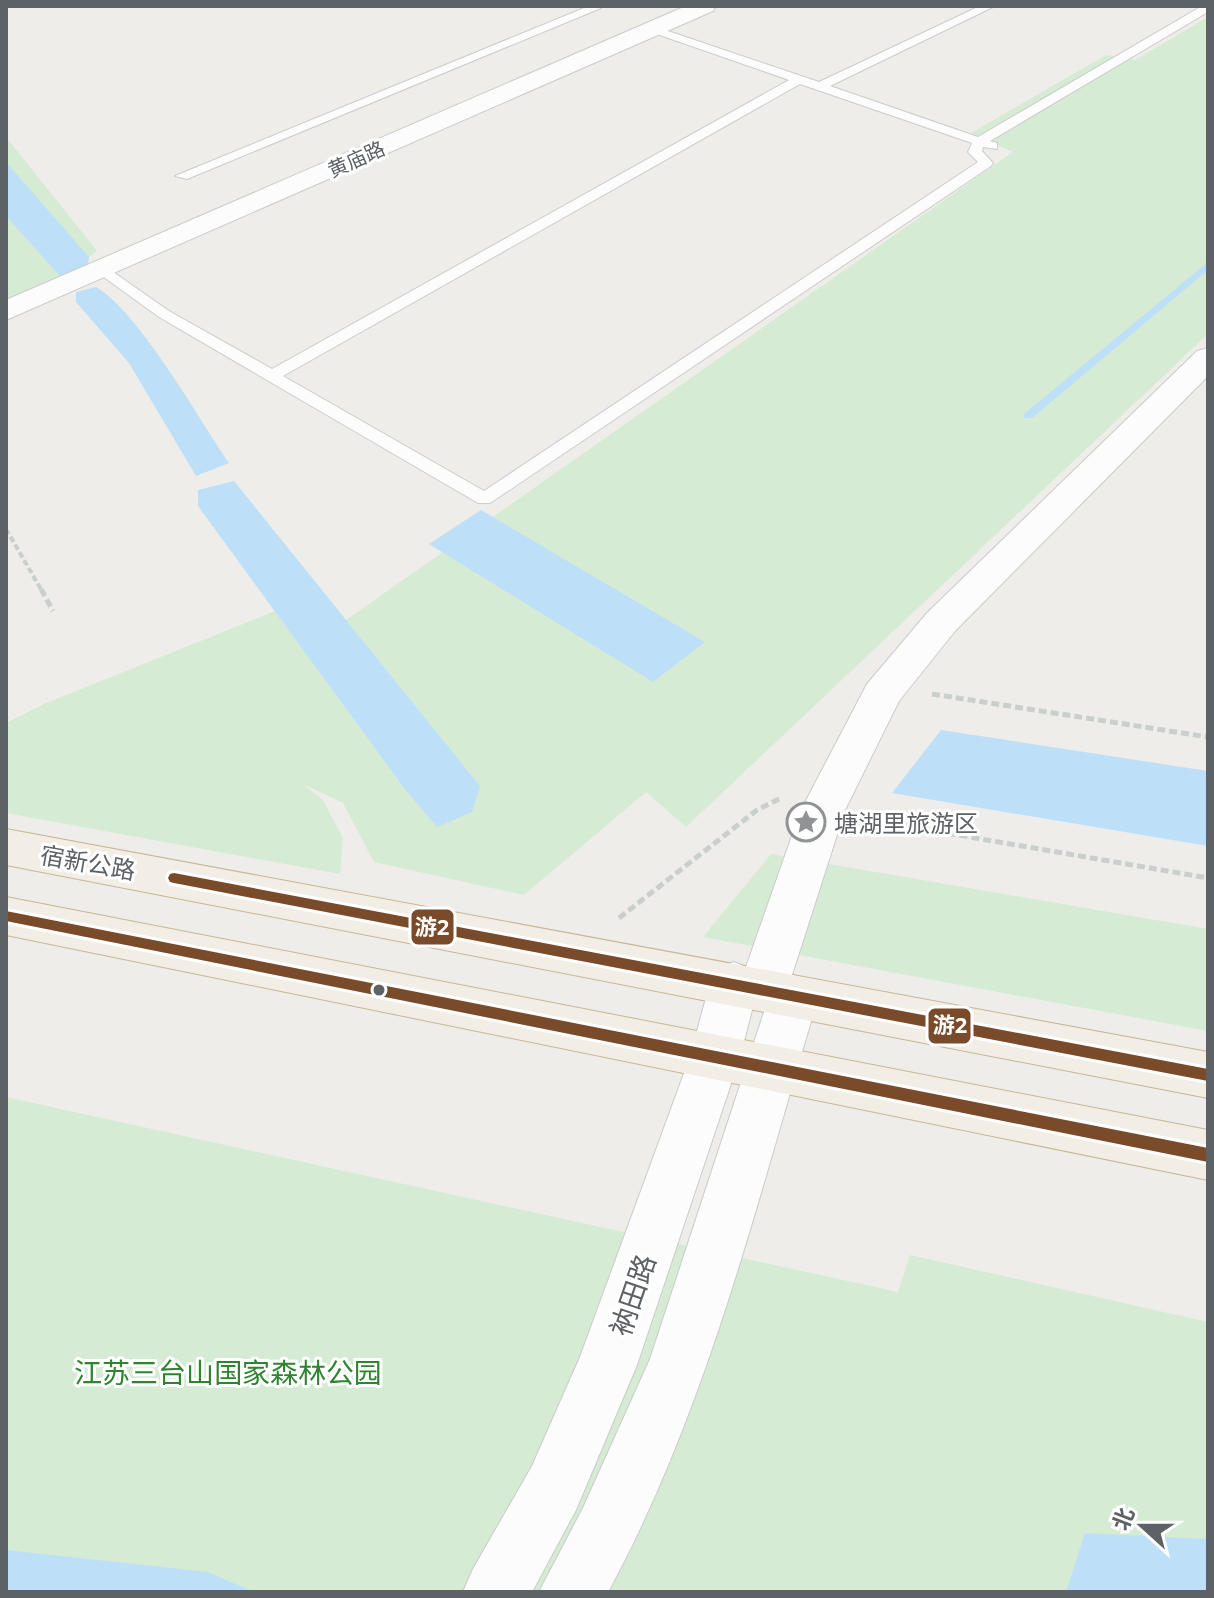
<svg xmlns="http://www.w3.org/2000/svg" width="1214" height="1598" viewBox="0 0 1214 1598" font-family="'Open Sans','Noto Sans SC',sans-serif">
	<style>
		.green { fill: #d6ebd4 }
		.water { fill: #bde0f8 }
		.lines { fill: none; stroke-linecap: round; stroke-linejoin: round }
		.stream { fill: #bde0f8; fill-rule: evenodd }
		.service-casing { stroke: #cbcbcb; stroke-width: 2 }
		.minor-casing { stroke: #cbcbcb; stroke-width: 2 }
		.trunk-casing { stroke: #c7b695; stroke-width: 2 }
		.path-far1 { stroke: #cacfcb; stroke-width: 4; stroke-dasharray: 6 3; stroke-linecap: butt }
		.path { stroke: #cacfcb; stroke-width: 5; stroke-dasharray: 8 4; stroke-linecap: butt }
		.service { fill: #fcfcfc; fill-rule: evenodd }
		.minor { fill: #fcfcfc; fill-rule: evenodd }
		.trunk { fill: #f2eee6; fill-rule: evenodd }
		.bus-1-casing { stroke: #fff; stroke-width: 6 }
		.bus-1 { fill: #7a4b2a; fill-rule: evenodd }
		.bus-dot { fill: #5d6267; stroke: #fff; stroke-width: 3 }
		.labels { text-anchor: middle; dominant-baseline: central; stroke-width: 6; stroke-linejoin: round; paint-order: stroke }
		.far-street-label { font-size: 20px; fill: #5d6267; stroke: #fff }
		.poi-label { font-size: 24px; fill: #5d6267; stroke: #fff; text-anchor: start }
		.street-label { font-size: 24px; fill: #5d6267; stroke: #fff }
		.near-street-label { font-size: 28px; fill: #5d6267; stroke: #fff }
		.near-park-label { font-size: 28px; fill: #308331; stroke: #fff }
		.line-badge { stroke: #fff; stroke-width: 3 }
		.badge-label { font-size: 22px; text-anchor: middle; font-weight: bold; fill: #fff }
	</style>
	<rect width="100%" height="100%" fill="#eeede9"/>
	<g class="green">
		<polygon points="1208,17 1208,334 686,827 646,792 524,895 374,862 343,803 303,784 323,800 343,838 340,874 6,813 6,723 44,704 275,611 404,788 480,786 346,620 1013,152 971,133 1106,55 1135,60"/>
		<polygon points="6,137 97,251 61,277 6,299"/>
		<polygon points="771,854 1208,929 1208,1031 703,937"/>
		<polygon points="6,1097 898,1292 910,1255 1208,1322 1208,1592 6,1592"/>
	</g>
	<g class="water">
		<polygon points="6,162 89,257 88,264 80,270 61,277 6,216"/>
		<path d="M96,287C138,311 199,419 229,463L196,476L129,363L76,302V292Z"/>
		<polygon points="234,481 480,786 472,812 437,827 404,788 198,506 198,490"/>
		<polygon points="481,510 705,642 653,682 429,544"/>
		<polygon points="941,730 1208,771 1208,846 892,793"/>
		<polygon points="1085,1533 1208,1539 1208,1592 1066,1592"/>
		<polygon points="6,1550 208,1572 254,1592 6,1592"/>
	</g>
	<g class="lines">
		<polygon class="stream" points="1208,262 1208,270 1032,418 1024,418 1024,414"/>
		<g class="service-casing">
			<g id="service">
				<polygon points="589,6 601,8 187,179 175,176"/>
				<path d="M980,6H995L830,86L978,137L1202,6H1208V12L990,141L997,143V149L983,147L982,151L993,163L991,166L490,503H478L159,317L94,270L101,266L106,267L169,311L272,369L789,80L648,31V27H656L819,82ZM800,84L972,143L968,152L978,162L484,491L283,376Z"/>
			</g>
		</g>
		<g class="minor-casing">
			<g id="minor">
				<polygon points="686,6 716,6 713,11 6,320 6,300"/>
				<path d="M1208,348V376L955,631L899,701L845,810L792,975L811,980L819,995C758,1196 709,1406 608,1592H539L583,1508L650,1359L765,1009L753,1006L740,1057L637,1365L576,1510L532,1592H463L473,1569L532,1466L580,1357L690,1057L710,983L717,968L734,962L746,967L801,810L867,684L927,613L1197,351Z"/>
			</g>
		</g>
		<g class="trunk-casing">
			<g id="trunk">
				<polygon points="6,829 1208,1052 1208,1098 6,865"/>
				<polygon points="6,897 1208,1130 1208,1180 6,935"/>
			</g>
		</g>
		<polyline class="path-far1" points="6,529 42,591"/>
		<g class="path">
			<polyline points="41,589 53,611"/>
			<polyline points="932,694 1208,737"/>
			<polyline points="865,819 1208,878"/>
			<polyline points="619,918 757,810 781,798"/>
		</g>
		<use href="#service" class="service"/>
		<use href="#minor" class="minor"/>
		<use href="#trunk" class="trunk"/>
		<g class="bus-1-casing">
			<g id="bus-1">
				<polygon points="174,873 1208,1069 1208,1081 174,883 170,882 168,878 170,874"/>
				<polygon points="6,911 1208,1148 1208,1162 6,921"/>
			</g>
		</g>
		<use href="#bus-1" class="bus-1"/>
	</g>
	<defs>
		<g id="sight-ring" transform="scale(2)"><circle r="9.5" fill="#fff" stroke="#909394" stroke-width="1.5"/><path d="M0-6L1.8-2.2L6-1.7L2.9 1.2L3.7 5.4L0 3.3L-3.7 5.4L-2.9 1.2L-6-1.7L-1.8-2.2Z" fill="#909394"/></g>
	</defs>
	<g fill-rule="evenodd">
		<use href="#sight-ring" x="806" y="822"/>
	</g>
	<circle class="bus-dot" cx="379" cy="990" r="7"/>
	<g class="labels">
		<g class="far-street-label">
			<text transform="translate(356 159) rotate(-24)">黄庙路</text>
		</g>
		<g class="poi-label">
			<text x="834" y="822">塘湖里旅游区</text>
		</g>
		<g class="street-label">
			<text transform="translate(88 862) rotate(10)">宿新公路</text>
		</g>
		<g class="near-street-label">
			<text transform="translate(632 1295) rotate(-71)">衲田路</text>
		</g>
		<g class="near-park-label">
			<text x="228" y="1372">江苏三台山国家森林公园</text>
		</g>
	</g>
	<g class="line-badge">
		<rect x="410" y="908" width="45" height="38" rx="8" fill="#7a4b2a"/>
		<rect x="927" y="1007" width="45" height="38" rx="8" fill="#7a4b2a"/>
	</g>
	<g class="badge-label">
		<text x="432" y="935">游2</text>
		<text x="950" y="1033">游2</text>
	</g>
	<rect width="1214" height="1598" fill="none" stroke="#5d6267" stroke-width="16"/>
	<g transform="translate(1142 1526) rotate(291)" stroke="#ffffff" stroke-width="6" paint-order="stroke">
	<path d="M0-6L14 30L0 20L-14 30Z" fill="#5d6267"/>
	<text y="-12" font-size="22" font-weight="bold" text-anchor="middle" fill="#5d6267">北</text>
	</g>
</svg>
